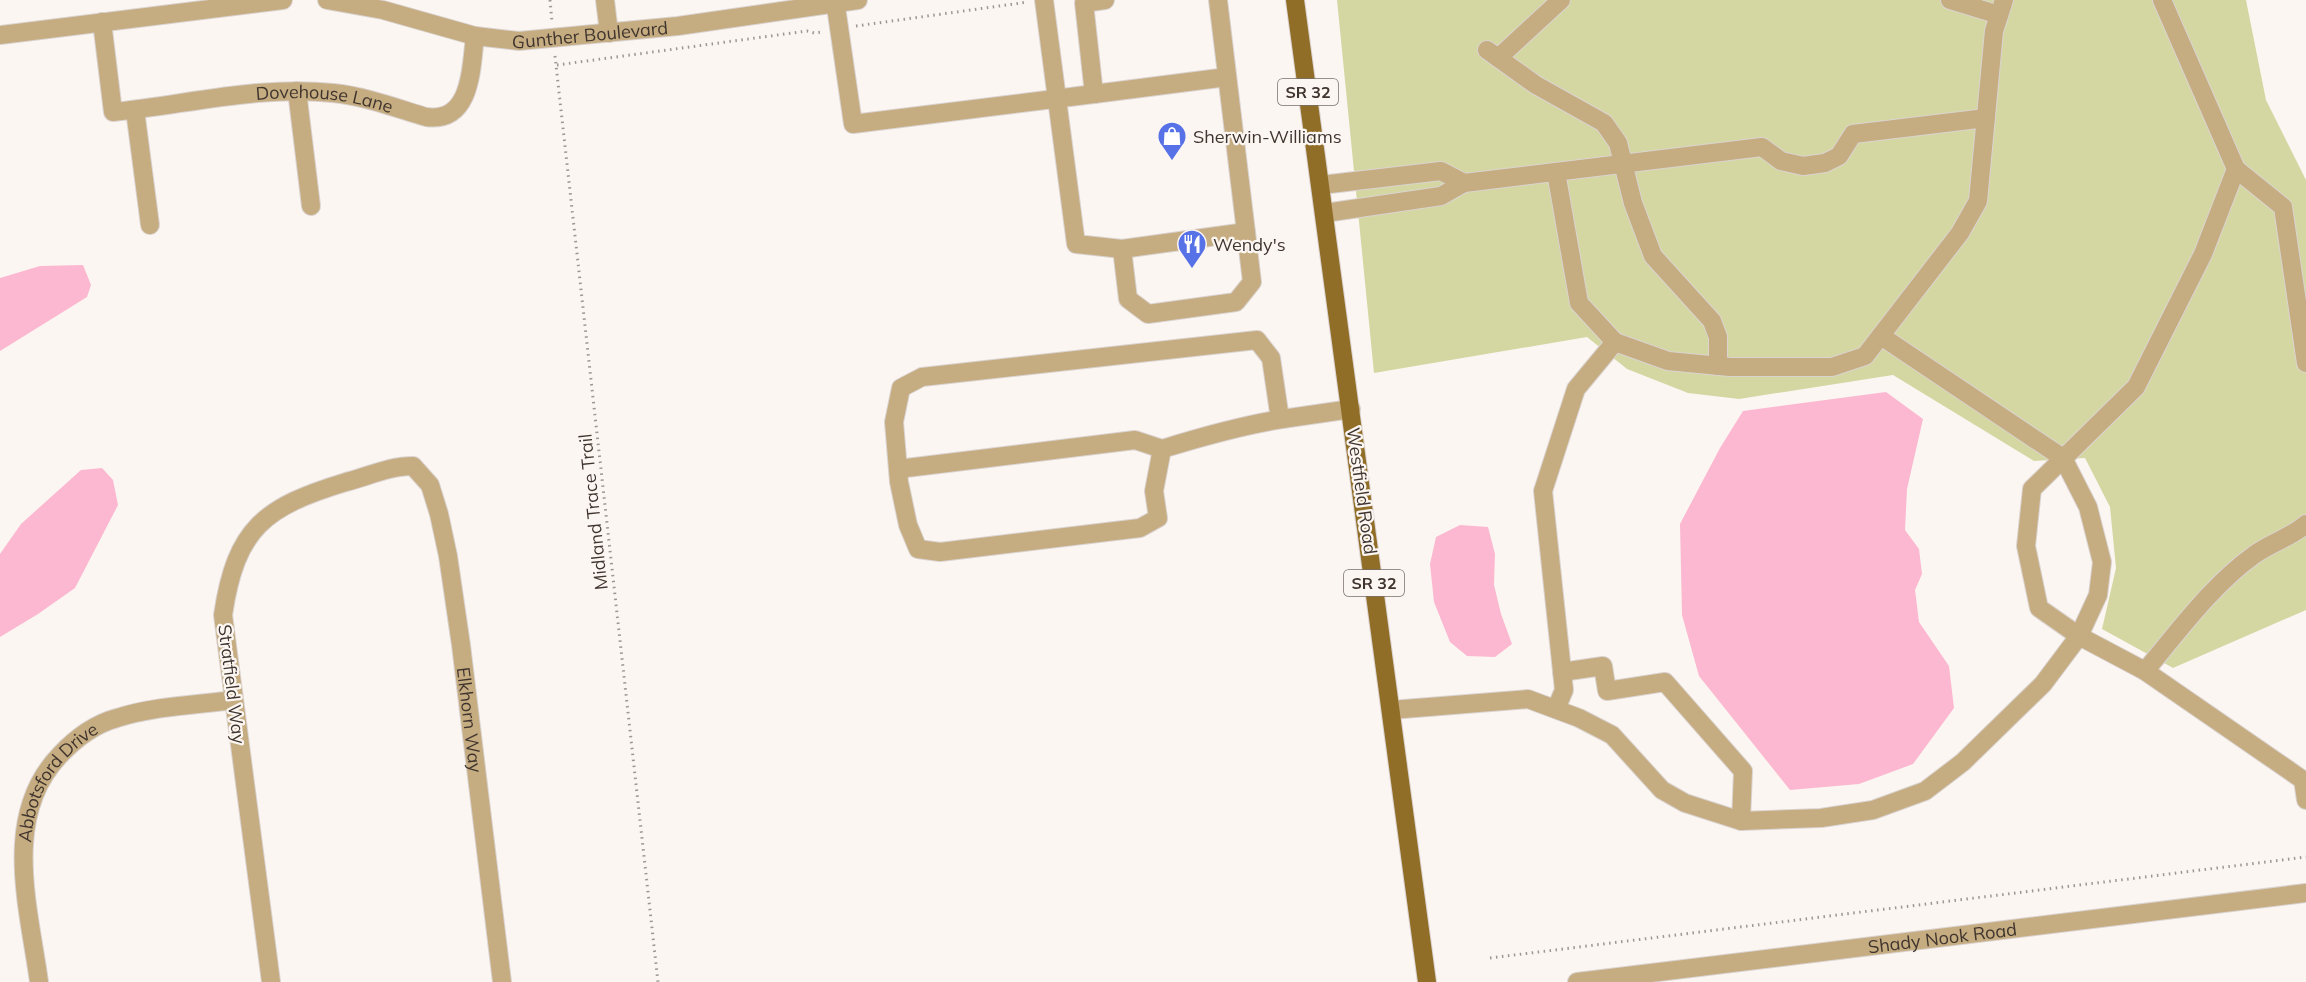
<svg xmlns="http://www.w3.org/2000/svg" width="2306" height="982" viewBox="0 0 2306 982" font-family="Mulish,sans-serif">
	<style>
		.green { fill: #d5d7a3 }
		.water { fill: #fbb8d0 }
		.lines { fill: none; stroke-linecap: round; stroke-linejoin: round }
		.minor-casing { stroke: #dad3d0; stroke-width: 20 }
		.major-casing { stroke: #dad3d0; stroke-width: 20 }
		.path { stroke: #9e9691; stroke-width: 3; stroke-dasharray: 1.5 4.5; stroke-linecap: butt }
		.minor { stroke: #c5ac81; stroke-width: 18 }
		.major { stroke: #916e28; stroke-width: 18 }
		.labels { text-anchor: middle; dominant-baseline: central; stroke-width: 4.5; stroke-linejoin: round; paint-order: stroke }
		.shield { fill: #fcf6f3; stroke: #786f69; stroke-width: 1.5 }
		.shield-label { font-size: 16px; font-weight: bold; fill: #40352e }
		.street-label { font-size: 18px; fill: #40352e; stroke: #fcf6f3 }
		.poi-label { font-size: 18px; fill: #40352e; stroke: #fcf6f3; text-anchor: start }
	</style>
	<rect width="100%" height="100%" fill="#fcf6f3"/>
	<polygon class="green" points="1337,0 2246,0 2266,100 2306,180 2306,610 2173,668 2102,629 2116,568 2110,507 2085,458 2034,461 1893,375 1739,399 1688,393 1627,369 1587,337 1374,373"/>
	<g class="water">
		<polygon points="83,265 91,285 87,297 0,351 0,278 40,266"/>
		<polygon points="1886,392 1923,419 1907,489 1905,530 1919,549 1922,574 1915,590 1919,622 1949,666 1954,708 1913,764 1859,784 1790,790 1699,676 1682,615 1680,524 1720,448 1743,411"/>
		<polygon points="102,468 113,480 118,505 75,588 38,614 0,637 0,554 21,524 81,470"/>
		<polygon points="1460,525 1488,527 1495,554 1494,585 1501,614 1512,644 1495,657 1467,656 1450,642 1434,602 1430,564 1436,537"/>
	</g>
	<g class="lines">
		<g class="minor-casing">
			<g id="minor">
				<path id="s1" d="M327,0L383,10L475,36L519,41L678,26L858,0"/>
				<polyline points="605,0 609,33"/>
				<polyline points="835,0 853,124 1094,94"/>
				<polyline points="1044,0 1076,244 1122,249 1128,299 1148,314 1236,302 1252,282 1218,0"/>
				<polyline points="1105,0 1084,3 1094,94 1227,77"/>
				<polyline points="1950,0 1999,15"/>
				<polyline points="2162,0 2236,169 2283,207 2306,363"/>
				<path id="s2" d="M102,22L113,112C185,105 260,85 333,93C364,96 396,108 426,117C472,123 471,68 475,36"/>
				<polyline points="0,35 283,0"/>
				<polyline points="1487,50 1536,85 1604,123 1618,143 1633,203 1653,256 1712,321 1718,337 1718,366"/>
				<polyline points="1498,58 1561,0"/>
				<polyline points="297,91 311,206"/>
				<polyline points="135,110 150,225"/>
				<polyline points="2236,169 2203,254 2136,387 2032,489 2026,546 2039,608 2079,636 2145,671 2303,780 2306,800"/>
				<polyline points="1556,172 1579,303 1615,342 1668,361 1730,367 1832,367 1865,356 1960,233 1978,201 1994,31 2004,0"/>
				<polyline points="1321,185 1441,171 1464,183"/>
				<polyline points="1325,213 1441,196 1464,183 1762,147 1781,161 1803,166 1825,163 1839,156 1853,134 1986,118"/>
				<polyline points="1122,249 1246,232"/>
				<path d="M1280,419L1271,358L1257,340L922,377L901,388L894,422L899,482L908,525L918,549L940,552L1140,528L1158,518L1154,491L1162,449C1204,436 1246,424 1289,418L1351,409"/>
				<polyline points="898,469 1135,440 1162,449"/>
				<path d="M2145,671C2178,632 2212,585 2254,555C2270,543 2290,538 2306,524"/>
				<polyline points="1562,672 1603,666 1607,691 1665,682 1743,771 1741,821"/>
				<polyline points="1556,709 1564,690 1543,491 1576,389 1615,342"/>
				<polyline points="1391,710 1528,699 1579,718 1612,735 1662,790 1685,803 1741,821 1821,818 1873,810 1925,791 1963,762 2043,684 2079,636 2098,595 2102,562 2088,507 2063,458 1881,336"/>
				<path id="s3" d="M39,982C29,908 1,816 60,755C75,739 95,724 117,718C154,706 195,705 234,700"/>
				<path id="s4" d="M271,982L223,615C236,528 264,507 346,482C369,476 390,466 413,466L430,485L439,514L448,556L461,645L502,982"/>
				<path id="s5" d="M1577,982L2306,893"/>
			</g>
		</g>
		<g class="major-casing">
			<polyline id="major" points="1295,0 1427,982"/>
		</g>
		<g class="path">
			<polyline points="550,0 552,22"/>
			<polyline points="856,26 1028,2"/>
			<polyline points="555,56 658,982"/>
			<polyline points="557,65 807,31 814,33 823,32"/>
			<polyline points="1490,958 2306,857"/>
		</g>
		<use href="#minor" class="minor"/>
		<use href="#major" class="major"/>
	</g>
	<defs>
		<g id="shop-pin" transform="scale(1.5)"><path d="M0 17L-7.5 6A9.5 9.5 0 1 1 7.5 6Z" fill="#5771e7" stroke="#fcf6f3"/><path d="M-5-2.5h2.3a2.7 3.5 0 0 1 5.4 0H5L5.5 6h-11ZM-1.5-2.5h3a1.5 2.3 0 0 0-3 0Z" fill="#fff"/></g>
		<g id="restaurant-pin" transform="scale(1.5)"><path d="M0 17L-7.5 6A9.5 9.5 0 1 1 7.5 6Z" fill="#5771e7" stroke="#fcf6f3"/><path d="M-5-6h1v4h1v-4h1v4h1v-4h1v5L-1.5 .5V6h-2V.5L-5-1ZM5-6V6H3V1.5H1.5Q1.5-4 5-6Z" fill="#fff"/></g>
	</defs>
	<g fill-rule="evenodd">
		<use href="#shop-pin" x="1172" y="136"/>
		<use href="#restaurant-pin" x="1192" y="244"/>
	</g>
	<g class="labels">
		<g class="shield">
			<rect x="1278" y="79" width="60" height="26" rx="4.5"/>
			<rect x="1344" y="570" width="60" height="26" rx="4.5"/>
		</g>
		<g class="shield-label">
			<text x="1308" y="92">SR 32</text>
			<text x="1374" y="583">SR 32</text>
		</g>
		<g class="street-label">
			<text stroke="none"><textPath href="#s1" startOffset="268">Gunther Boulevard</textPath></text>
			<text stroke="none"><textPath href="#s2" startOffset="304">Dovehouse Lane</textPath></text>
			<text transform="translate(1362 491) rotate(82)">Westfield Road</text>
			<text transform="translate(593 512) rotate(-96)">Midland Trace Trail</text>
			<text transform="translate(232 684) rotate(83)">Stratfield Way</text>
			<text stroke="none"><textPath href="#s4" startOffset="900">Elkhorn Way</textPath></text>
			<text stroke="none"><textPath href="#s3" startOffset="212">Abbotsford Drive</textPath></text>
			<text stroke="none"><textPath href="#s5" startOffset="368">Shady Nook Road</textPath></text>
		</g>
		<g class="poi-label">
			<text x="1193" y="136">Sherwin-Williams</text>
			<text x="1213" y="244">Wendy's</text>
		</g>
	</g>
</svg>
